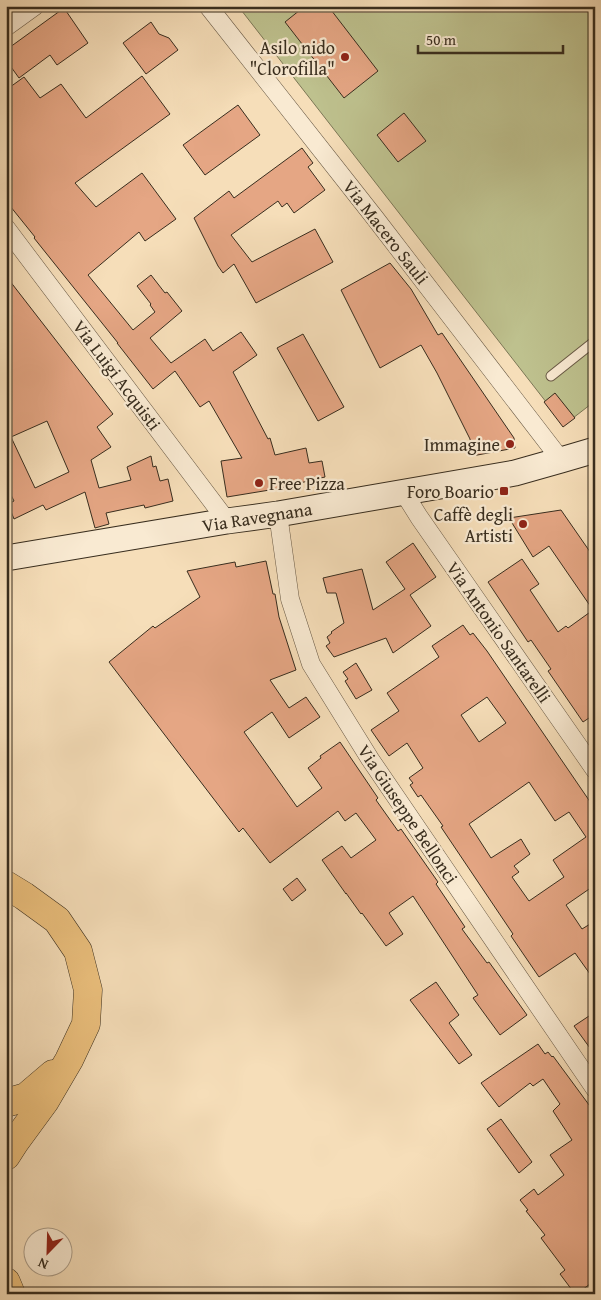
<svg xmlns="http://www.w3.org/2000/svg" width="601" height="1300" viewBox="0 0 601 1300" font-family="'Gentium Book Plus',serif">
	<style>
		.green { fill: #bec18e; stroke: #7b7756 }
		.building { fill: #e5a684; stroke: #382d1e; fill-rule: evenodd }
		.lines { fill: none; stroke-linecap: round; stroke-linejoin: round }
		.lane-casing { stroke: #685945; stroke-width: 11 }
		.street-casing { stroke: #685945; stroke-width: 19 }
		.secondary-casing { stroke: #382d1e; stroke-width: 27 }
		.highway-casing { stroke: #382d1e; stroke-width: 29 }
		.lane { stroke: #f9ead2; stroke-width: 9 }
		.street { stroke: #f9ead2; stroke-width: 18 }
		.secondary { stroke: #f9ead2; stroke-width: 25 }
		.highway { stroke: #ebbf7c; stroke-width: 28 }
		.poi-dot { fill: #8f2418; stroke: #f9ead2; stroke-width: 2 }
		.labels { text-anchor: middle; dominant-baseline: central; stroke-width: 4.5; stroke-linejoin: round; paint-order: stroke }
		.poi-label { font-size: 18px; fill: #382d1e; stroke: #f9ead2; text-anchor: end }
		.street-label { font-size: 18px; fill: #382d1e; stroke: #f9ead2 }
	</style>
	<rect width="100%" height="100%" fill="#f6deb9"/>
	<filter id="stains"><feTurbulence type="fractalNoise" baseFrequency=".004" numOctaves="4"/><feColorMatrix values="0 0 0 0 .2 0 0 0 0 .09 0 0 0 0 .02 0 0 0 .5 -.17"/></filter>
	<radialGradient id="worn" r=".72"><stop offset=".6" stop-color="#630" stop-opacity="0"/><stop offset="1" stop-color="#630" stop-opacity=".3"/></radialGradient>
	<polygon class="green" points="238,6 595,6 595,401 564,425"/>
	<g class="building">
		<polygon points="305,6 328,6 378,71 344,98 285,22"/>
		<polygon points="64,8 88,43 57,65 50,55 19,78 6,60 6,50"/>
		<polygon points="151,22 159,34 169,38 178,50 146,74 123,43"/>
		<polygon points="142,76 170,114 75,183 96,207 142,173 176,219 145,241 139,232 88,275 133,330 155,312 150,305 151,304 137,286 151,275 165,293 167,292 182,311 150,338 171,363 205,339 213,351 241,332 257,355 233,372 268,439 270,438 275,455 306,448 309,463 322,461 325,477 287,486 288,487 227,497 221,461 242,458 209,401 200,407 175,371 153,389 117,343 118,343 34,238 35,237 6,201 6,90 24,77 40,98 61,84 86,118"/>
		<polygon points="238,105 260,135 205,175 183,145"/>
		<polygon points="404,113 426,141 398,162 377,135"/>
		<polygon points="302,148 313,163 308,167 325,190 294,213 287,203 282,207 278,201 231,235 252,262 315,229 333,262 256,303 234,264 223,273 218,266 194,218 229,191 234,198"/>
		<polygon points="390,263 411,289 438,335 442,333 514,438 515,448 472,456 470,439 437,373 421,345 380,368 341,290"/>
		<path d="M6,276L113,414L97,427L111,447L91,460L99,488L131,480L127,467L151,456L153,467L156,466L160,481L168,479L173,501L145,508L144,505L106,513L109,524L95,528L85,492L46,510L43,505L14,519L8,504L14,501L6,485ZM47,421L69,472L35,488L11,437Z"/>
		<polygon points="303,334 344,407 318,421 277,348"/>
		<polygon points="555,393 575,418 563,427 544,402"/>
		<polygon points="561,510 595,559 595,714 583,722 548,671 551,669 531,640 528,642 488,582 522,559 539,584 530,590 558,632 566,626 568,628 593,610 549,546 533,557 509,518"/>
		<polygon points="413,543 436,577 410,595 431,626 393,653 386,638 334,657 326,646 330,643 327,637 332,633 331,632 344,623 336,593 327,593 323,578 362,569 373,610 405,589 386,562"/>
		<polygon points="266,561 273,594 275,594 279,617 296,670 270,680 289,708 306,697 320,717 289,738 272,712 244,732 297,807 322,788 308,768 321,758 320,756 340,742 378,798 376,800 398,831 401,829 438,882 436,884 465,927 462,929 487,963 489,962 527,1015 500,1035 473,998 478,995 413,896 389,913 403,934 386,946 362,913 361,914 346,893 346,894 322,860 342,846 351,858 376,840 356,813 345,821 338,811 270,863 243,828 239,832 109,662 153,626 155,628 200,597 187,571 235,562 236,567"/>
		<path d="M463,625L470,635L473,633L487,651L595,809V885L566,905L582,929L595,921V981L575,953L539,977L511,936L513,934L441,827L443,826L421,795L418,797L410,785L413,783L409,778L423,768L407,743L389,756L371,730L399,711L387,693L439,657L432,646ZM487,697L506,723L479,742L461,715ZM529,782L555,821L569,812L586,837L553,860L564,877L529,901L512,877L519,872L514,866L530,854L521,839L491,858L469,824Z"/>
		<polygon points="356,663 372,690 356,699 345,681 348,679 343,672"/>
		<polygon points="297,878 306,890 292,901 283,889"/>
		<polygon points="436,982 459,1015 449,1023 472,1055 459,1064 410,1000"/>
		<polygon points="595,1012 595,1055 574,1026"/>
		<polygon points="538,1044 545,1054 548,1052 552,1057 553,1056 595,1113 595,1280 577,1294 575,1294 560,1274 565,1270 541,1238 545,1235 526,1211 528,1210 520,1200 534,1189 538,1195 564,1175 550,1155 572,1140 553,1111 560,1104 543,1079 533,1086 530,1083 499,1107 481,1083"/>
		<polygon points="501,1119 532,1162 519,1173 487,1129"/>
	</g>
	<g class="lines">
		<g class="lane-casing">
			<polyline id="lane" points="551,376 595,341"/>
		</g>
		<g class="street-casing">
			<g id="street">
				<polyline points="208,6 375,218 561,460"/>
				<polyline points="6,27 35,6"/>
				<polyline points="6,228 227,521"/>
				<polyline points="404,493 419,517 595,770"/>
				<polyline points="278,514 290,599 311,664 370,759 595,1089"/>
			</g>
		</g>
		<g class="secondary-casing">
			<polyline id="secondary" points="6,558 227,521 278,514 515,473 561,460 595,450"/>
		</g>
		<g class="highway-casing">
			<g id="highway">
				<polyline points="6,885 24,896 57,920 78,951 88,990 86,1024 69,1060 45,1101 15,1142 6,1156"/>
				<polyline points="6,1103 26,1097 53,1074"/>
				<polyline points="6,1282 11,1294"/>
			</g>
		</g>
		<use href="#lane" class="lane"/>
		<use href="#street" class="street"/>
		<use href="#secondary" class="secondary"/>
		<use href="#highway" class="highway"/>
	</g>
	<g class="poi-dot">
		<circle cx="345" cy="57" r="5"/>
		<circle cx="510" cy="444" r="5"/>
		<circle cx="259" cy="483" r="5"/>
		<rect x="499" y="486" width="10" height="10" rx="2.5"/>
		<circle cx="523" cy="524" r="5"/>
	</g>
	<g class="labels">
		<g class="poi-label">
			<text x="335" y="47">Asilo nido<tspan x="335" dy="21">"Clorofilla"</tspan></text>
			<text x="500" y="444">Immagine</text>
			<text x="269" y="483" text-anchor="start">Free Pizza</text>
			<text x="494" y="491">Foro Boario</text>
			<text x="513" y="514">Caffè degli<tspan x="513" dy="21">Artisti</tspan></text>
		</g>
		<g class="street-label">
			<text transform="translate(386 232) rotate(52)">Via Macero Sauli</text>
			<text transform="translate(117 375) rotate(53)">Via Luigi Acquisti</text>
			<text transform="translate(257 517) rotate(-9)">Via Ravegnana</text>
			<text transform="translate(499 632) rotate(55)">Via Antonio Santarelli</text>
			<text transform="translate(408 814) rotate(56)">Via Giuseppe Bellonci</text>
		</g>
	</g>
	<rect width="601" height="1300" fill="none" stroke="#f6deb9" stroke-width="25"/>
	<rect x="8" y="8" width="586" height="1285" fill="none" stroke="#382d1e" stroke-width="2.5"/>
	<rect x="12" y="12" width="576" height="1275" fill="none" stroke="#382d1e"/>
	<g transform="translate(48 1252) rotate(203)"><circle r="24" fill="#f9ead2" stroke="#ac9e8a"/>
	<path d="M0-4L9 19L0 12L-9 19Z" fill="#8f2418"/>
	<text y="-8" font-size="14" font-weight="bold" text-anchor="middle" fill="#382d1e">N</text>
	</g>
	<path d="M418 45v8h145v-8" fill="none" stroke="#382d1e" stroke-width="2.5"/>
	<text x="426" y="45" font-size="15" fill="#382d1e" stroke="#f9ead2" stroke-width="4" paint-order="stroke">50 m</text>
	<rect width="100%" height="100%" filter="url(#stains)"/>
	<rect width="100%" height="100%" fill="url(#worn)"/>
</svg>
